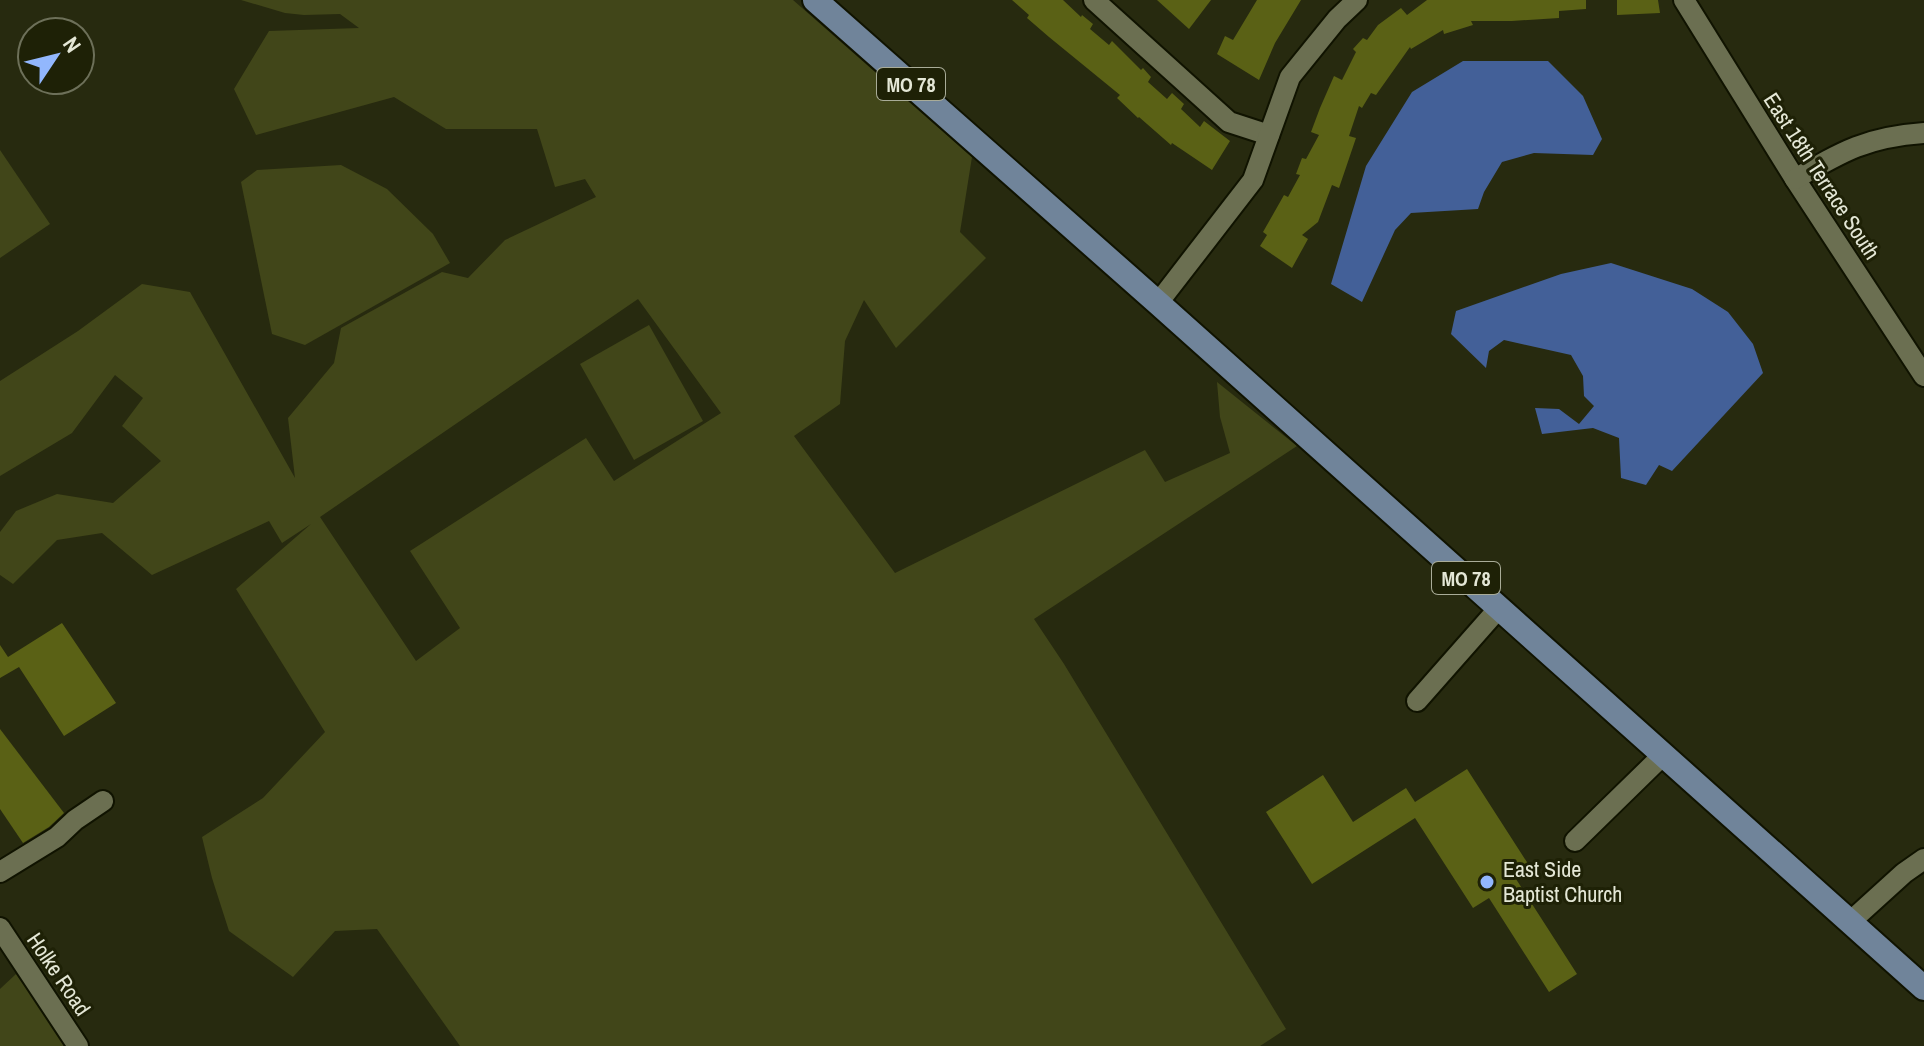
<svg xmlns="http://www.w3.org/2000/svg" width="1924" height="1046" viewBox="0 0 1924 1046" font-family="'Archivo Narrow',sans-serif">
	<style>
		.green { fill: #414619; fill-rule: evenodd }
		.water { fill: #436098 }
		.building { fill: #5a6115 }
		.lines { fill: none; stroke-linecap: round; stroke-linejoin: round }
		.minor-casing { stroke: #101300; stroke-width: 24 }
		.major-casing { stroke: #101300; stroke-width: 28 }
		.minor { stroke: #6b6f51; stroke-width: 20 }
		.major { stroke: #70849a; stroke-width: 24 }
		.poi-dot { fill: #92b7fd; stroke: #1e2106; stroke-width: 3 }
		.labels { text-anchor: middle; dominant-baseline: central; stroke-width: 6; stroke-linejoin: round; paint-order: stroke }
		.shield { fill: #1e2106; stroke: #a9ac98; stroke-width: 2 }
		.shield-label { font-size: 20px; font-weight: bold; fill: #e4e7d6 }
		.street-label { font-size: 22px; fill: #e4e7d6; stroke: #1e2106 }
		.poi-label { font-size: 22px; fill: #e4e7d6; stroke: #1e2106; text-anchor: start }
	</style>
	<rect width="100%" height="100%" fill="#272a0f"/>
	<g class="green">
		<path d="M241,0H793L972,157L960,232L986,258L896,348L864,300L845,341L840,404L794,436L895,573L1145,450L1165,482L1230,453L1220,417L1217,382L1297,446L1034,619L1064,664L1286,1029L1260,1046H460L377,929L335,931L293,977L229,931L212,878L202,837L263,798L325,732L236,589L311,524L282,543L269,521L152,575L102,533L57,540L13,584L0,575V532L16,511L57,494L113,503L161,461L122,426L143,398L115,375L72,433L0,476V381L78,331L142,284L190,292L295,478L288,418L334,363L341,328L442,272L468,278L505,240L596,197L585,179L555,187L537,129H446L394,97L256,135L234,89L269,31L359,28L340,14L304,15L285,13ZM638,299L721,413L614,481L586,438L410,551L460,628L416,661L320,517Z"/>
		<polygon points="0,150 50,224 0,258"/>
		<polygon points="341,165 387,189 433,234 450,263 305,345 272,334 241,182 257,170"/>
		<polygon points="649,325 703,421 634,460 580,364"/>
		<polygon points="16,974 67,1046 0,1046 0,989"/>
	</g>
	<g class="water">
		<polygon points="1463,61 1548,61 1583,96 1602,139 1593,155 1534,153 1502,162 1484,192 1478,209 1411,213 1395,230 1362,302 1331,284 1366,166 1412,92"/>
		<polygon points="1611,263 1692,289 1728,312 1753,344 1763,373 1672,471 1659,465 1646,485 1621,478 1619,438 1593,428 1542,434 1535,408 1559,409 1579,424 1594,406 1584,396 1583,376 1571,355 1504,340 1489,351 1486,368 1451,334 1456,311 1561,274"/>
	</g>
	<g class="building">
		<polygon points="1012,0 1063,0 1081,17 1082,15 1093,24 1090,29 1109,45 1112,41 1141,70 1143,68 1151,77 1148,82 1167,99 1172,93 1184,104 1181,109 1200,127 1204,121 1230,141 1212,170 1172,143 1171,145 1139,117 1138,118 1117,98 1120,95 1049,37 1027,18 1029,15"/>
		<polygon points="1157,0 1211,0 1189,29"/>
		<polygon points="1257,0 1301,0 1275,43 1259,80 1217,54 1225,36 1233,40"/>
		<polygon points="1427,0 1586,0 1586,9 1559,11 1559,18 1512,21 1471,21 1473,25 1444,34 1443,30 1411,49 1410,47 1376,95 1371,93 1362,108 1359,106 1349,136 1356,138 1339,188 1332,185 1318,222 1302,235 1308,239 1292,268 1260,246 1267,235 1263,232 1284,195 1288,197 1300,175 1296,174 1302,158 1306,159 1319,135 1311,132 1320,108 1334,76 1342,80 1356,52 1353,49 1363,38 1367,40 1378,25 1401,8 1407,15"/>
		<polygon points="1617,0 1658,0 1660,13 1617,15"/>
		<polygon points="62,623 116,703 64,736 19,667 0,678 0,645 8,657"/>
		<polygon points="0,729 64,813 49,827 23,843 0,809"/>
		<polygon points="1467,769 1532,870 1516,879 1577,974 1549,992 1489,898 1473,908 1415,818 1312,884 1266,812 1323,775 1353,822 1406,788 1415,802"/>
	</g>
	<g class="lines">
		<g class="minor-casing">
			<g id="minor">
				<polyline points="1094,0 1229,122 1269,135"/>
				<polyline points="1684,0 1795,179 1924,376"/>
				<path d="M1795,179C1843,151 1867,137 1924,133"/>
				<polyline points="1158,303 1253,180 1290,77 1337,19 1357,0"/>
				<polyline points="1417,701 1499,608"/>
				<polyline points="1575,841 1663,755"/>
				<polyline points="0,872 57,837 75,820 103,801"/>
				<polyline points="1850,922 1904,873 1924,859"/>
				<polyline points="0,928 78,1046"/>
			</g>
		</g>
		<g class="major-casing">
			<polyline id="major" points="815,0 1158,303 1924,988"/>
		</g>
		<use href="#minor" class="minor"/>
		<use href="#major" class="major"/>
	</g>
	<circle class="poi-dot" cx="1487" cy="882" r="8"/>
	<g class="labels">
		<g class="shield">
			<rect x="877" y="68" width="68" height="32" rx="6"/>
			<rect x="1432" y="562" width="68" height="32" rx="6"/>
		</g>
		<g class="shield-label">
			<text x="911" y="84">MO 78</text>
			<text x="1466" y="578">MO 78</text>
		</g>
		<g class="street-label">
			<text transform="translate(1822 176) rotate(57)">East 18th Terrace South</text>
			<text transform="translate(59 974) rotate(56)">Holke Road</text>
		</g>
		<g class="poi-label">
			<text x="1503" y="869">East Side<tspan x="1503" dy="25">Baptist Church</tspan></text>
		</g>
	</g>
	<g transform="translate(56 56) rotate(55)"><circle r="38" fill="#1e2106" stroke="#6d7059" stroke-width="2"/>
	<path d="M0-6L14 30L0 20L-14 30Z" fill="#92b7fd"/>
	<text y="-12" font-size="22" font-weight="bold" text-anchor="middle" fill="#e4e7d6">N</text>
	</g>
</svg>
